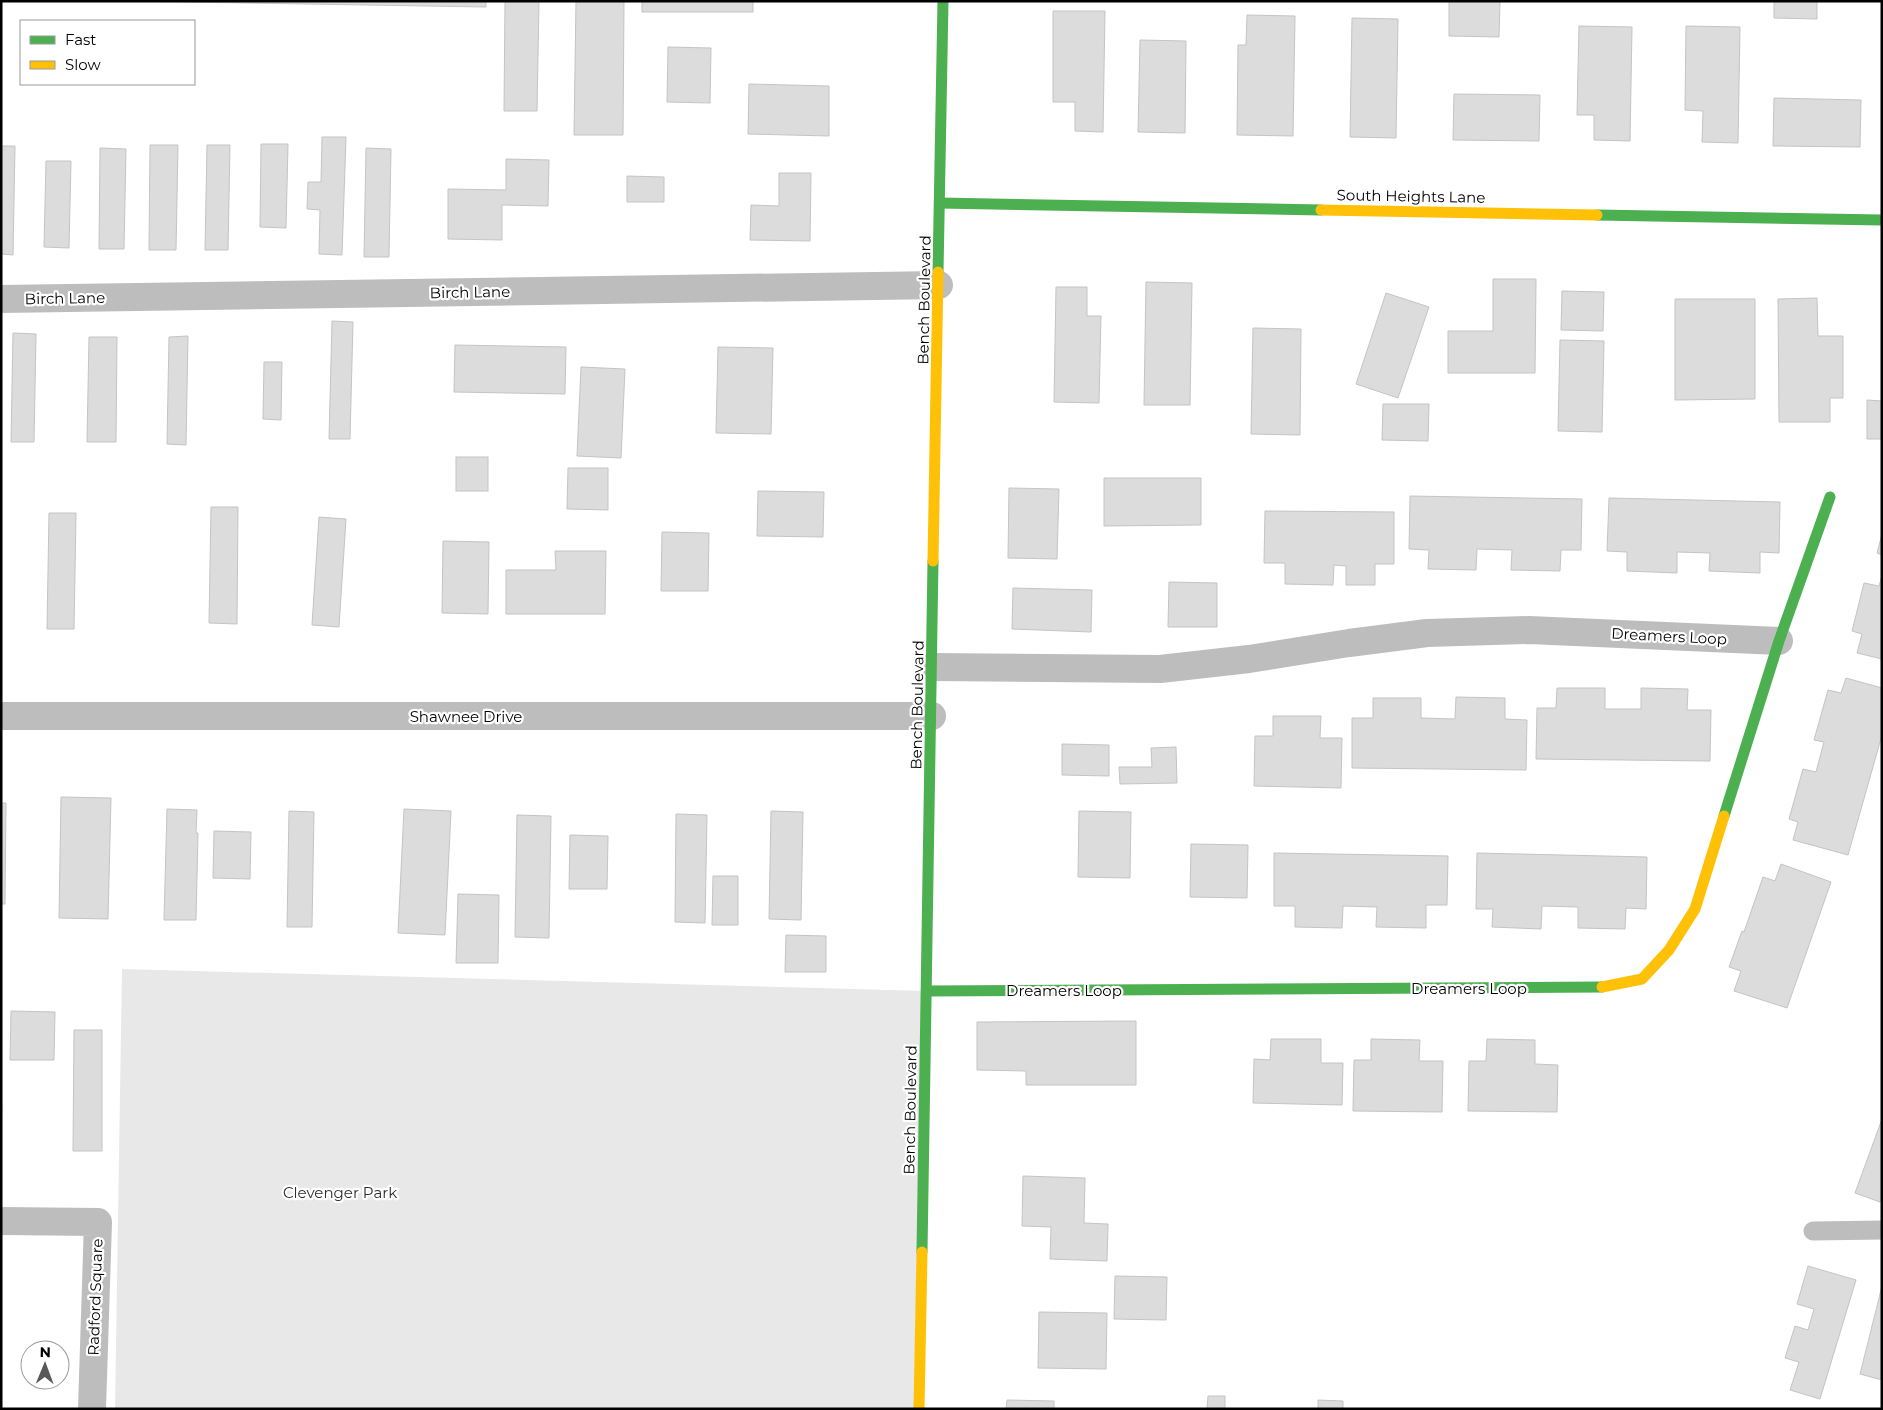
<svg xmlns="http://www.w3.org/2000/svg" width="1883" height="1410" viewBox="0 0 1883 1410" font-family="Montserrat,sans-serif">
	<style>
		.green { fill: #e8e8e8 }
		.building { fill: #dcdcdc; stroke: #c4c4c4 }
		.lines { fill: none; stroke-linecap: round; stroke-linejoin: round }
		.lane { stroke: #bdbdbd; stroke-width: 19 }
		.street { stroke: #bdbdbd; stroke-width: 28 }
		.fast { stroke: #4caf50; stroke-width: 11 }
		.slow { stroke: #ffc107; stroke-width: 11 }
		.labels { text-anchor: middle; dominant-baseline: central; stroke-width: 4.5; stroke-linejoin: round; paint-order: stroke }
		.street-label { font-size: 15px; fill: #000; stroke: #fff }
		.park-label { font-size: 15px; fill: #2d2d2d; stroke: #fff }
	</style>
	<rect width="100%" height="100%" fill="#fff"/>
	<polygon class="green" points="122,969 927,991 919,1409 115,1409"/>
	<g class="building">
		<polygon points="124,1 486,1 486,7"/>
		<polygon points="505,1 539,1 537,111 504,111"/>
		<polygon points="576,1 624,1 623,135 574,135"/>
		<rect x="642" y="1" width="111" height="11"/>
		<polygon points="1449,1 1500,1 1499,37 1449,36"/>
		<polygon points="1774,1 1817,1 1817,19 1774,18"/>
		<polygon points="1053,11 1105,11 1103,132 1075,131 1075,102 1053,102"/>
		<polygon points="1247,15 1295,16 1293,136 1237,135 1238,45 1246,45"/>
		<polygon points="1352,18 1398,19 1396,138 1350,137"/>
		<polygon points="1579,26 1632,27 1630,141 1594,140 1594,115 1577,115"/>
		<polygon points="1686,26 1740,27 1738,143 1702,142 1703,111 1685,110"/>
		<polygon points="1140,40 1186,41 1185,133 1138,132"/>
		<polygon points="668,47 711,48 710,103 667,102"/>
		<polygon points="749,84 829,86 829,136 748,134"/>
		<polygon points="1454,94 1540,95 1539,141 1453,140"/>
		<polygon points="1774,98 1861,100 1860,147 1773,146"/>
		<polygon points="322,137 346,137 342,255 319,254 320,210 307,209 308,182 321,182"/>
		<polygon points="261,144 288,144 286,228 260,227"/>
		<polygon points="150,145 178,145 176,250 149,250"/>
		<polygon points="207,145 230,145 228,250 205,250"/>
		<polygon points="1,146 15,146 13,255 1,254"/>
		<polygon points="100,148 126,149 124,249 99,249"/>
		<polygon points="366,148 391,149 389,257 364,257"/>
		<polygon points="506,159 549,160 548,206 502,205 502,240 448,239 448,189 506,190"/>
		<polygon points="46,161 71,161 69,248 44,247"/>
		<polygon points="779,173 811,173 810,241 750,240 751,205 779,206"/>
		<polygon points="627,176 664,177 664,202 627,202"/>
		<polygon points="1493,279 1536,279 1535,373 1448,373 1448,331 1493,331"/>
		<polygon points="1146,282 1192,283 1190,405 1144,405"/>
		<polygon points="1056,287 1087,287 1087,316 1101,316 1099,403 1054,402"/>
		<polygon points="1562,291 1604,292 1603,331 1561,330"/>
		<polygon points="1386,293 1429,307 1398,398 1356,384"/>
		<polygon points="1817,298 1818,336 1843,336 1843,398 1830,398 1830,422 1779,422 1778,299"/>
		<polygon points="1675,299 1755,299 1755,399 1675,400"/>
		<polygon points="332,321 353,322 350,439 329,439"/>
		<polygon points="1253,328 1301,329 1300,435 1251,434"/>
		<polygon points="13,333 36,334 34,442 11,442"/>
		<polygon points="188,336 186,445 167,444 169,337"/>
		<polygon points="89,337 117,337 116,442 87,442"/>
		<polygon points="1560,340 1604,341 1602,432 1558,431"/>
		<polygon points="455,345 566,347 565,394 454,392"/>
		<polygon points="718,347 773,348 771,434 716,433"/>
		<polygon points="264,362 282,362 281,420 263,419"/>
		<polygon points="581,367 625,369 621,458 577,456"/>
		<polygon points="1867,400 1882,401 1882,439 1867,439"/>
		<polygon points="1383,404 1429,404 1428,441 1382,440"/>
		<rect x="456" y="457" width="32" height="34"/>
		<polygon points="568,468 608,468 608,510 567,509"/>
		<polygon points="1104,478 1201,478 1201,525 1104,526"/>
		<polygon points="1009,488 1059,489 1057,559 1008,558"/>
		<polygon points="758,491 824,492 823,537 757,536"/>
		<polygon points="1410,496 1582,499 1581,550 1561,550 1560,571 1511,570 1512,550 1477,549 1476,570 1428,569 1429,550 1409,549"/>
		<polygon points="1609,498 1780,502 1779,553 1760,552 1760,573 1709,571 1710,553 1677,552 1677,573 1627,571 1627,552 1607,551"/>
		<polygon points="211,507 238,507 237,624 209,623"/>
		<polygon points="1265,511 1394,512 1394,564 1375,564 1375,585 1346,585 1346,566 1334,565 1333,585 1285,584 1285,563 1264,563"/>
		<polygon points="49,513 76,513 74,629 47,629"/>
		<polygon points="319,517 346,519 339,627 312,625"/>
		<polygon points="662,532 709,533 708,591 661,591"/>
		<polygon points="1882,534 1882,555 1877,553"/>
		<polygon points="443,541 489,542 488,614 442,613"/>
		<polygon points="555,551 606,551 605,614 506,614 506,570 556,570"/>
		<polygon points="1882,576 1882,659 1857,653 1862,634 1852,631 1864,583 1879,586"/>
		<polygon points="1169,582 1217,583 1217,627 1168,627"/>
		<polygon points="1013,588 1092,590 1091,632 1012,629"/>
		<polygon points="1846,678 1882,688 1882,735 1848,855 1793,840 1798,822 1789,819 1803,769 1816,772 1824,742 1814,740 1828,690 1841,693"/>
		<polygon points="1557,688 1605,688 1605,709 1641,709 1641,688 1688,689 1687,710 1711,710 1710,761 1536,759 1537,708 1556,708"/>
		<polygon points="1456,697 1505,698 1505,719 1527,720 1526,770 1352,768 1352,718 1373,718 1373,698 1421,698 1421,718 1455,719"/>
		<polygon points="1273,716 1321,716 1320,738 1342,738 1341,788 1254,786 1255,736 1273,736"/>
		<polygon points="1062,744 1109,745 1109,776 1062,775"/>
		<polygon points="1176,747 1177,783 1120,784 1119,767 1152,767 1151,748"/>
		<polygon points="61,797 111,798 108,919 59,918"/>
		<polygon points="1,803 6,803 5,904 1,904"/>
		<polygon points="167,809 197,810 196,833 198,833 196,920 164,920"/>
		<polygon points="404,809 451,811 445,935 398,933"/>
		<polygon points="289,811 314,812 312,927 287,927"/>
		<polygon points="771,811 803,812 801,920 769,919"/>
		<polygon points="1079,811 1131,812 1130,878 1078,877"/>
		<polygon points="676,814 707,815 705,923 675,922"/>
		<polygon points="517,815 551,816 549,938 515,937"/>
		<polygon points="214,831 251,832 250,879 213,878"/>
		<polygon points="570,835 608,836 607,889 569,889"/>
		<polygon points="1191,844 1248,845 1247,898 1190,897"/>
		<polygon points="1274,853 1448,856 1447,905 1426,905 1426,928 1376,927 1377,907 1343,906 1342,928 1295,927 1295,906 1274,906"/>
		<polygon points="1477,853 1647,857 1646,909 1626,908 1625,929 1578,928 1578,907 1542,906 1541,929 1492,927 1493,909 1476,909"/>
		<polygon points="1781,864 1831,882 1787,1008 1734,991 1741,971 1729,967 1742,931 1744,932 1763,877 1775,881"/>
		<polygon points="713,876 738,876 738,925 712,925"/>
		<polygon points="458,894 499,895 498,963 456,963"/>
		<polygon points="786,935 826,936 826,972 785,972"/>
		<polygon points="11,1011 55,1012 54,1060 10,1060"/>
		<polygon points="1136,1021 1136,1085 1026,1085 1026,1071 977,1070 977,1022"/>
		<polygon points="74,1030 102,1030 102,1151 73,1151"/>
		<polygon points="1271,1039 1321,1039 1321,1063 1343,1063 1342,1105 1253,1103 1254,1059 1270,1060"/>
		<polygon points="1371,1039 1420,1040 1419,1061 1443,1061 1442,1112 1353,1111 1354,1060 1371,1060"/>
		<polygon points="1487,1039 1535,1040 1535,1064 1558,1065 1557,1112 1468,1111 1469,1061 1486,1061"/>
		<polygon points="1,1103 2,1103 1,1150"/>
		<polygon points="1882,1119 1882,1197 1880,1202 1855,1193"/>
		<polygon points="1023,1176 1085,1178 1084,1223 1108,1224 1107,1261 1050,1259 1051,1227 1022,1226"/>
		<polygon points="1808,1266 1856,1280 1820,1399 1790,1390 1799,1362 1785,1358 1795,1326 1808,1330 1814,1309 1797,1304"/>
		<polygon points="1115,1276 1167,1277 1166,1320 1114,1319"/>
		<polygon points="1882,1286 1882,1380 1860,1374"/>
		<polygon points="1039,1312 1107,1313 1106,1369 1038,1368"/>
		<polygon points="1208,1396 1225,1396 1225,1409 1207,1409"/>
		<polygon points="1007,1400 1054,1401 1054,1409 1006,1409"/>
		<polygon points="1318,1400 1343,1401 1343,1409 1318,1409"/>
	</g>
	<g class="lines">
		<polyline class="lane" points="1813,1231 1882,1230"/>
		<g class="street">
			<polyline points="1,299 939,285"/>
			<polyline points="932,667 1160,669 1249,659 1349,643 1427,633 1529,630 1779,641"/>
			<polyline points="1,716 932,716"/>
			<polyline points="1,1221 98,1222 92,1409"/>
		</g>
		<g class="fast">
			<polyline points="940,203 1321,210"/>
			<polyline points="1597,215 1882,220"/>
			<polyline points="938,272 943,1"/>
			<polyline points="1724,816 1779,641 1830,497"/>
			<polyline points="927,991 1602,987"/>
			<polyline points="922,1252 933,561"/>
		</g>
		<g class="slow">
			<polyline points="1321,210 1597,215"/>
			<polyline points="933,561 938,272"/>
			<polyline points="1602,987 1642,979 1669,950 1695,909 1724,816"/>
			<polyline points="919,1409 922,1252"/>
		</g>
	</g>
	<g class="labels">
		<g class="street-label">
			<text transform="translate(1411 196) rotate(1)">South Heights Lane</text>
			<text transform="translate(470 292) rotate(-1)">Birch Lane</text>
			<text transform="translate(65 298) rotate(-1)">Birch Lane</text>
			<text transform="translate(924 300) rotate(-89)">Bench Boulevard</text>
			<text transform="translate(1669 636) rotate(3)">Dreamers Loop</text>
			<text transform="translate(917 705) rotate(-89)">Bench Boulevard</text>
			<text x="466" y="716">Shawnee Drive</text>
			<text x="1469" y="988">Dreamers Loop</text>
			<text x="1064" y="990">Dreamers Loop</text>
			<text transform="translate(910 1110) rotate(-89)">Bench Boulevard</text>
			<text transform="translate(95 1297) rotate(-88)">Radford Square</text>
		</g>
		<g class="park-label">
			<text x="340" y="1192">Clevenger Park</text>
		</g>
	</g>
	<rect width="1883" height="1410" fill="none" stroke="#000000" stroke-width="5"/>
	<rect x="20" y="20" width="175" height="65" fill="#ffffff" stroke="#999999"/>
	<rect x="30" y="36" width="25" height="8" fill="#4caf50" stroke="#999999"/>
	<text x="65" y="45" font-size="15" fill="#000000">Fast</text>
	<rect x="30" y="61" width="25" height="8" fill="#ffc107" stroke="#999999"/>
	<text x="65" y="70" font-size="15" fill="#000000">Slow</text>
	<g transform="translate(45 1365) rotate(1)"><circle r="24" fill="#ffffff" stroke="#999999"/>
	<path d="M0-4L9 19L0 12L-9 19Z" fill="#595959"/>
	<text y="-8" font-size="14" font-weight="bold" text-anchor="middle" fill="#000000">N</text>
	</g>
</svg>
